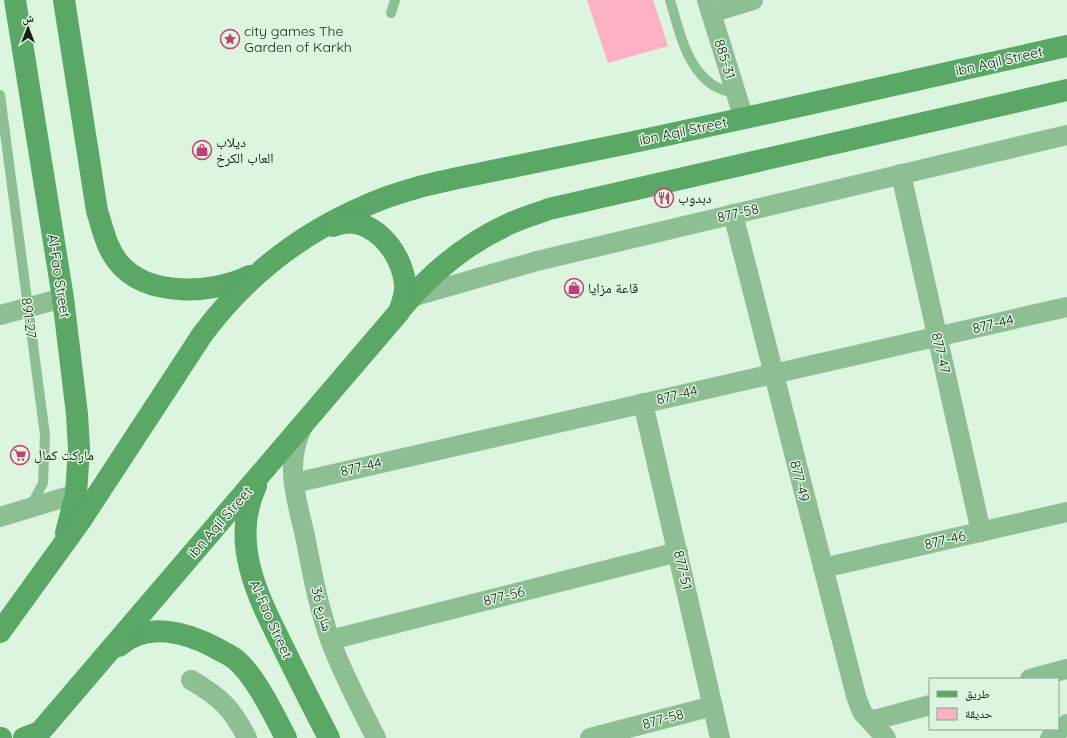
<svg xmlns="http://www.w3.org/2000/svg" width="1067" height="738" viewBox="0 0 1067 738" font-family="Quicksand,'Noto Naskh Arabic',sans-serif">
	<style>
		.green { fill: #fcb1c5 }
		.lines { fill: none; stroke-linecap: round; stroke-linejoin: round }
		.lane { stroke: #8ebf93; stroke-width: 10 }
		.street { stroke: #8ebf93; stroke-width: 20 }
		.secondary { stroke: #5aa766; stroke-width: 22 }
		.labels { text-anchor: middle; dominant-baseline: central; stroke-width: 3; stroke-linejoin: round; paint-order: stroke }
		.poi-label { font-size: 14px; fill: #172018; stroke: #dcf5de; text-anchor: start }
		.street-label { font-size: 14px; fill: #172018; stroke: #dcf5de }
	</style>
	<rect width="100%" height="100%" fill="#dcf5de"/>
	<polygon class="green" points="587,0 653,0 668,46 608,63"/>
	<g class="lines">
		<g class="lane">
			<path d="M670,0C681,36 690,88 736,93"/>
			<polyline points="391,13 395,0"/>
			<polyline points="0,95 45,435 43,483 31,506"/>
		</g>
		<g class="street">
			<polyline points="707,0 744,119"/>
			<polyline points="711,13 753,0"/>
			<polyline points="901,174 981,532"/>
			<polyline points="733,214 856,696 862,712 886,738"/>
			<polyline points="412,297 537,261 1067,135"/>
			<polyline points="0,315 63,298"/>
			<polyline points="643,403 720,738"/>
			<path d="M303,426C284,464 296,497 305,536C312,571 318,607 331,642C343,675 360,706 376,738"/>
			<polyline points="294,483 1067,307"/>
			<polyline points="0,517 76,494"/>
			<polyline points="823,568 1067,512"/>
			<polyline points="330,640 678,552"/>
			<polyline points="1030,679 1067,669"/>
			<path d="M191,680C220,697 232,708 247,738"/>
			<polyline points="871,721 930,705"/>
			<polyline points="590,738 713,706"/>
			<polyline points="1050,738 1067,724"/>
		</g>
		<g class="secondary">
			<polyline points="15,0 63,298 77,414 79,449 76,494 66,533"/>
			<path d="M64,0L97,211C103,229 106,247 118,262C147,298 213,294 250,276"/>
			<path d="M401,309C430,274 467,243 509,224C522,218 536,214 549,209L1067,90"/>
			<path d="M256,486C229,543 259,599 285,651C299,680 314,709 329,738"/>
			<path d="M0,632L81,520L202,335C244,278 300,234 365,206C404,188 445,181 487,172C532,163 578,153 624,144C772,113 919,79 1067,46"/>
			<path d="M119,646C147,621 186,632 216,648C222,652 229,654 235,659C255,675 274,715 286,738"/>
			<polyline points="0,738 1,738"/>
			<path d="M24,738L40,732L399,312C402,303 406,294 405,285C403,252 369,210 333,226"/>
		</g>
	</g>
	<defs>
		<g id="sight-ring" transform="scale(1)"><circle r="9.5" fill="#dcf5de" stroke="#c93e72" stroke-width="1.5"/><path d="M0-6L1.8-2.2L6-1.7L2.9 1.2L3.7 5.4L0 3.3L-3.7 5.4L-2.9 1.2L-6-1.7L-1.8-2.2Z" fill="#c93e72"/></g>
		<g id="shop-ring" transform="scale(1)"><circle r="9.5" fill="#dcf5de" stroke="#c93e72" stroke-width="1.5"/><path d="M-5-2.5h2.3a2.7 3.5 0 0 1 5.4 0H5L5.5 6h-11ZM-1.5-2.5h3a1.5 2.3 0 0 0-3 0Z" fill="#c93e72"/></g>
		<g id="restaurant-ring" transform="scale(1)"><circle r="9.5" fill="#dcf5de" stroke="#c93e72" stroke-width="1.5"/><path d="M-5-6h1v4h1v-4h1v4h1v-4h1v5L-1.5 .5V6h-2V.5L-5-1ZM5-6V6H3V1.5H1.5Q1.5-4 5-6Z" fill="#c93e72"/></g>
		<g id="supermarket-ring" transform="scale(1)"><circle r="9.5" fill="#dcf5de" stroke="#c93e72" stroke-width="1.5"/><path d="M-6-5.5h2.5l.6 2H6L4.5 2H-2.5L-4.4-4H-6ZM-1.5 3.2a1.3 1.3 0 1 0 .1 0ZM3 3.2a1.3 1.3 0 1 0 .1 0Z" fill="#c93e72"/></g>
	</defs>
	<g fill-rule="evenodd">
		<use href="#sight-ring" x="230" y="39"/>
		<use href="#shop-ring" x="202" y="150"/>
		<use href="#restaurant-ring" x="664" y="198"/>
		<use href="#shop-ring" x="574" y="288"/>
		<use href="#supermarket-ring" x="20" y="455"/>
	</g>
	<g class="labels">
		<g class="poi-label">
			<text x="244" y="31">city games The<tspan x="244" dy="16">Garden of Karkh</tspan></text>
			<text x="216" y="142">ديلاب<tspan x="216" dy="16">العاب الكرخ</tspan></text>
			<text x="678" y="198">دبدوب</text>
			<text x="588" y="288">قاعة مزايا</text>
			<text x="34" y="455">ماركت كمال</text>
		</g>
		<g class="street-label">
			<text transform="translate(725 59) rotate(73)">885-31</text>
			<text transform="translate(999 61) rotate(-13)">ibn Aqil Street</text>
			<text transform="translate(683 131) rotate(-12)">ibn Aqil Street</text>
			<text transform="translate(738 213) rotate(-13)">877-58</text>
			<text transform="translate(59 276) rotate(81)">Al-Fao Street</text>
			<text transform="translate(29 318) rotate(83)">891-27</text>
			<text transform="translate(993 324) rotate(-13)">877-44</text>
			<text transform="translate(941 353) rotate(77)">877-47</text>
			<text transform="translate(677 395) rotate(-13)">877-44</text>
			<text transform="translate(361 467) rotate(-13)">877-44</text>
			<text transform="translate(800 481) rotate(76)">877-49</text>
			<text transform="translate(220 522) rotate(-49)">ibn Aqil Street</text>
			<text transform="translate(945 540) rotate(-13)">877-46</text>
			<text transform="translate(683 570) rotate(77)">877-51</text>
			<text transform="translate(504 596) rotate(-14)">877-56</text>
			<text transform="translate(322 609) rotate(75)">شارع 36</text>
			<text transform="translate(271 619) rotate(66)">Al-Fao Street</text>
			<text transform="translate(663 719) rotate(-15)">877-58</text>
		</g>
	</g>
	<rect x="929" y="678" width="130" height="52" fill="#dcf5de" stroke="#8da08f"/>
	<rect x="937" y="691" width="20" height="6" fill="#5aa766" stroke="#8da08f"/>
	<text x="965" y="698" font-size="12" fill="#172018">طريق</text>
	<rect x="937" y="708" width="20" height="12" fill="#fcb1c5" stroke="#8da08f"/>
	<text x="965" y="718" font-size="12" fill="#172018">حديقة</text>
	<g transform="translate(28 28)" stroke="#dcf5de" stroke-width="3" paint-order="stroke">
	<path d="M0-3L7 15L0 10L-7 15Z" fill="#172018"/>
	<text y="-6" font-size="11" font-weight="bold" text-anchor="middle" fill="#172018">ش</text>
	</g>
</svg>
